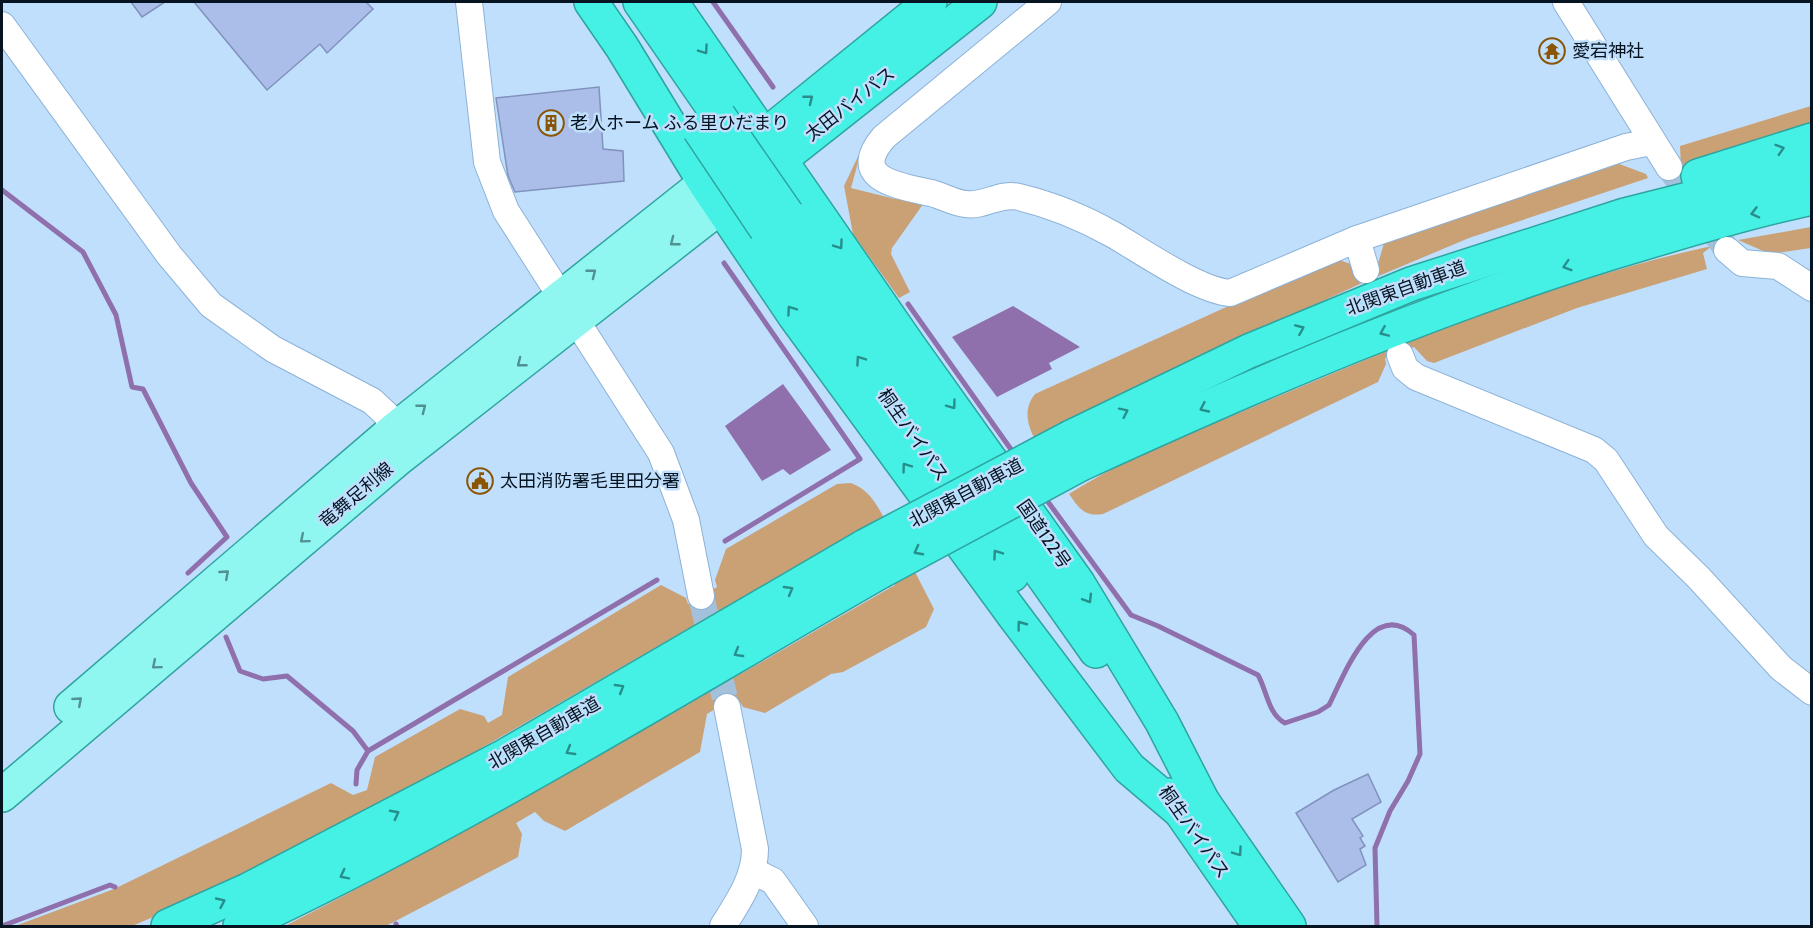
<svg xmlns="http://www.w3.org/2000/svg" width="1813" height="928" viewBox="0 0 1813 928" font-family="Cabin,'Noto Sans JP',sans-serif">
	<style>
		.green { fill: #caa075 }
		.water { fill: #8f6fac }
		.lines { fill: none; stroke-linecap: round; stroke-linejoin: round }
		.stream { stroke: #8f6fac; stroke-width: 5 }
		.building { fill: #abbde9; stroke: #8192bc; stroke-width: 1.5 }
		.minor-tunnel { stroke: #a4c1dc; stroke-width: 26; stroke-dasharray: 26 13; stroke-linecap: butt }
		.minor-casing { stroke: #8cb2d6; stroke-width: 28 }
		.major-casing { stroke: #2ea4a0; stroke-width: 36 }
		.highway-casing { stroke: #2ea4a0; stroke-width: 36 }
		.minor { stroke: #fff; stroke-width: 26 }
		.major { stroke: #8ff7ef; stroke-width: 33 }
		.highway { stroke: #44f1e4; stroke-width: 33 }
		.highway-bridge-casing { stroke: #2ea4a0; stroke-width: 36; stroke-linecap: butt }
		.highway-bridge { stroke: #44f1e4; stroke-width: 33 }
		.oneway { stroke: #288e8c }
		.oneway2 { stroke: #519192 }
		.labels { text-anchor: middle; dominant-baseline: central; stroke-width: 5; stroke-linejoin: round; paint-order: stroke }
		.poi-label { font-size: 18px; fill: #061421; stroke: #c0dffd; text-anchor: start }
		.street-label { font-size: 18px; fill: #061421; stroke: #c0dffd }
	</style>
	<rect width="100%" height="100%" fill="#c0dffd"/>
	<g class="green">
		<polygon points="1811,106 1811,128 1681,168 1680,146"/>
		<polygon points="862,148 851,188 895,199 926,200 892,248 891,254 910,292 899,298 853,234 844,186"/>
		<path d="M1614,162L1646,174L1648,178L1469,238L1362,283L1055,425L1058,431L1036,441C1027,425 1023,409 1035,394L1334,258L1356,266L1377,267L1385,240Z"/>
		<polygon points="1811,227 1811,248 1770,254 1738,240"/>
		<path d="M1712,246L1703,253L1707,269L1577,308L1434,363L1427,361L1414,347L1385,358L1386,364L1378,382L1103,514C1084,517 1079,508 1069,494C1127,457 1195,432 1258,405C1405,342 1556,280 1712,246Z"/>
		<path d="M851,483C869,490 876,503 885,520L865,533L862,528L435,775L191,901L132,926H15L114,889L331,783L353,795L367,790L375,757L460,709L484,716L488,723L502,715L508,677L661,585L686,598L688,604L717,587L715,580L726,549L837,484Z"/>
		<path d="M915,572L934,609L926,627L843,672L831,674L765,713L743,707L736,696L707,714L700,752L565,831L544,821L535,812L516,823L522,834L518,857L386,926H285C493,820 693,701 895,585L894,581Z"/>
	</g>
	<g class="water">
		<polygon points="1013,306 1080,347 1049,363 1052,369 997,397 952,337"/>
		<polygon points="783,384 831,450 790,475 783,469 762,481 725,426"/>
	</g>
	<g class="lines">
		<g class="stream">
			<polyline points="713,2 773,87"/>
			<polyline points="2,190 83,252 116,315 132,387 143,389 191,483 227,537 188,573"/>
			<polyline points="724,263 860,459 725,541"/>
			<polyline points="908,304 1015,455"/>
			<path d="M1043,495L1131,615L1158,626L1258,675C1267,691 1268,714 1285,723L1318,712L1329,705C1344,676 1372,597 1414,635L1420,754L1408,781L1390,811L1375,848L1377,926"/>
			<polyline points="226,637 240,671 263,679 287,676 353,731 368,751"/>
			<polyline points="356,784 357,770 368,751 657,580"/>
			<polyline points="396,924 397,926"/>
			<polyline points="2,926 110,885 115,887"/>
		</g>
	</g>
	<g class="building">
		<polygon points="131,2 165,2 142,17"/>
		<polygon points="194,2 366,2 373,9 327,53 320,44 267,90"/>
		<polygon points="599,87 603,149 623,151 624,181 515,192 508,176 496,98"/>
		<polygon points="1368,774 1381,802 1352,819 1363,836 1360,838 1365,846 1360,849 1366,865 1338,882 1296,813 1334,790"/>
	</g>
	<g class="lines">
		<g class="minor-tunnel">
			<polyline points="1669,167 1727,250"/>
			<polyline points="701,596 727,707"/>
		</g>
		<g class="minor-casing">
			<g id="minor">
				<polyline points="469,2 487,162 506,211 661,453 686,520 701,596"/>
				<path d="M1048,2L884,137C847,180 901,186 931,193C943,196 954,203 966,204C984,207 1000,192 1019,197C1052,205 1082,217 1112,234C1142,251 1197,290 1230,293L1357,239L1626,147L1651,142"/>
				<polyline points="1566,2 1669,167"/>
				<polyline points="2,25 169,255 211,305 273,349 372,401 387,415 396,446"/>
				<polyline points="1357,239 1366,270"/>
				<polyline points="1727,250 1742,263 1778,266 1812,288"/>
				<polyline points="1400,355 1405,368 1416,377 1594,450 1606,460 1656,536 1699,578 1781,668 1812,692"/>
				<polyline points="753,871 773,881 805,926"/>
				<path d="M723,926C738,902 755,878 755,849L727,707"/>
			</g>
		</g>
		<g class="major-casing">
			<g id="major">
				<polyline points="71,707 394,430 705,183"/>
				<polyline points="2,795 399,458 720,207"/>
			</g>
		</g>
		<g class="highway-casing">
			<g id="highway">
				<polyline points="591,2 622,47 705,183 794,315 1015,617 1129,768 1181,812"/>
				<polyline points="640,2 719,116"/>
				<polyline points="671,2 909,346 1078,583 1162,722 1204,804"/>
				<polyline points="746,151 930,2"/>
				<polyline points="762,174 980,2"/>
				<polyline points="1698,176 1812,140"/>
				<polyline points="787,214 1096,651"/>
				<polyline points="766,229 1012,575"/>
				<polyline points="1071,437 1249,351 1411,284 1625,215 1812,168"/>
				<path d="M1081,464C1264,380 1447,301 1641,244C1697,227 1754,210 1812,198"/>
				<polyline points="1192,786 1289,926"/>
				<polyline points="1169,795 1260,926"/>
				<polyline points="168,926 248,890 503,757 865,546"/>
				<path d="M240,926C461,823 669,693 880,572"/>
			</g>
		</g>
		<use href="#minor" class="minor"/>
		<use href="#major" class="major"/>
		<use href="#highway" class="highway"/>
		<g class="highway-bridge-casing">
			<g id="highway-bridge">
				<polyline points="719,116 787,214"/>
				<polyline points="699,129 766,229"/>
				<polyline points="865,546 1071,437"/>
				<polyline points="880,572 1081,464"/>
			</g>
		</g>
		<use href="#highway-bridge" class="highway-bridge"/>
	</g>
	<defs><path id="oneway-chevron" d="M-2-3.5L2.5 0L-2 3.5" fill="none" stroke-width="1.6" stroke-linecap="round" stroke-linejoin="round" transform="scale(1.5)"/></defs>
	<g class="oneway">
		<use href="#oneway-chevron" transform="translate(704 50) rotate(55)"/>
		<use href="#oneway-chevron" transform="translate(809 99) rotate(-39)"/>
		<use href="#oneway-chevron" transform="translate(1780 149) rotate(-18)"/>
		<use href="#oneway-chevron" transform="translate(1755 213) rotate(166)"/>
		<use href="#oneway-chevron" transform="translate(839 245) rotate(55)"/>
		<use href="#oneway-chevron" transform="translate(1567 266) rotate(163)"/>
		<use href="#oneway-chevron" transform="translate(791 310) rotate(-125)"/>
		<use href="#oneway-chevron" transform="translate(1300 329) rotate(-23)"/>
		<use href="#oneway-chevron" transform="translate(1384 332) rotate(157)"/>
		<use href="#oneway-chevron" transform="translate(860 360) rotate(-125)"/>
		<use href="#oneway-chevron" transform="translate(952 405) rotate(54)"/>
		<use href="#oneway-chevron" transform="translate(1204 408) rotate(155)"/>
		<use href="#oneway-chevron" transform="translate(1124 412) rotate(-26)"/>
		<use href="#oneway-chevron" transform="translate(906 467) rotate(-126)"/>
		<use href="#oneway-chevron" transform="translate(918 551) rotate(152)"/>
		<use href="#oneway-chevron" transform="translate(997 554) rotate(-125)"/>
		<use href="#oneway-chevron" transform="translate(789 590) rotate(-30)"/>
		<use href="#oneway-chevron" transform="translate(1088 599) rotate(59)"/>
		<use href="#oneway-chevron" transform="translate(1021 625) rotate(-127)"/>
		<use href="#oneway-chevron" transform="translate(738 653) rotate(150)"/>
		<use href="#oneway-chevron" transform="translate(620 688) rotate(-31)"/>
		<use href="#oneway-chevron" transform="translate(570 751) rotate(150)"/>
		<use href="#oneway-chevron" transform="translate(395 814) rotate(-28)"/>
		<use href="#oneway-chevron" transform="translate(1238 852) rotate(55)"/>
		<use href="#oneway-chevron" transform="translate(344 875) rotate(153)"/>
		<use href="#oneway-chevron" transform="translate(221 902) rotate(-25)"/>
	</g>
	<g class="oneway2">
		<use href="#oneway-chevron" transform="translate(674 242) rotate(142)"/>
		<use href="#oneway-chevron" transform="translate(592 273) rotate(-38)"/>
		<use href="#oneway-chevron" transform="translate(521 363) rotate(142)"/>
		<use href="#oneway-chevron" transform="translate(422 408) rotate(-38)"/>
		<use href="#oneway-chevron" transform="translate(304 539) rotate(140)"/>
		<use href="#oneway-chevron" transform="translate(225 574) rotate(-41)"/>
		<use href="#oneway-chevron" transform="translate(156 665) rotate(140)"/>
		<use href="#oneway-chevron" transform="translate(78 701) rotate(-41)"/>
	</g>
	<defs>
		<g id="temple-ring" transform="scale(1.35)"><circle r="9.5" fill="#c0dffd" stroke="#8b5506" stroke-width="1.5"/><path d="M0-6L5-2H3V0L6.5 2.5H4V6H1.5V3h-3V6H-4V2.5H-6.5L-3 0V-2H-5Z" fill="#8b5506"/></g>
		<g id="building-ring" transform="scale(1.35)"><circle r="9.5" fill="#c0dffd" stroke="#8b5506" stroke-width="1.5"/><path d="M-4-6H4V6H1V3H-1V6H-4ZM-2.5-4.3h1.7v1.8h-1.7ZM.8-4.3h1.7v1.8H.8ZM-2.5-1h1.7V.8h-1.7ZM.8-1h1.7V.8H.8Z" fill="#8b5506"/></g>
		<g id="civic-ring" transform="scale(1.35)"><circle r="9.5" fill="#c0dffd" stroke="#8b5506" stroke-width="1.5"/><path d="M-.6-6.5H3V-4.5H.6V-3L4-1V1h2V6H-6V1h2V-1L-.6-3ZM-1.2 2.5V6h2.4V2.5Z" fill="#8b5506"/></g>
	</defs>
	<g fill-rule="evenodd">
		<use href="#temple-ring" x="1552" y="51"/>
		<use href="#building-ring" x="551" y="123"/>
		<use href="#civic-ring" x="480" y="481"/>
	</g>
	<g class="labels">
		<g class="poi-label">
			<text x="1572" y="51">愛宕神社</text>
			<text x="570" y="123">老人ホーム ふる里ひだまり</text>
			<text x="500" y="481">太田消防署毛里田分署</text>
		</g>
		<g class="street-label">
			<text transform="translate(850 104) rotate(-38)">太田バイパス</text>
			<text transform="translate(1406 288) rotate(-20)">北関東自動車道</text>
			<text transform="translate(913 435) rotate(55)">桐生バイパス</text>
			<text transform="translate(966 493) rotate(-28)">北関東自動車道</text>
			<text transform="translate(356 495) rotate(-40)">竜舞足利線</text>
			<text transform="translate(1044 534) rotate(55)">国道122号</text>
			<text transform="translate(544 733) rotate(-30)">北関東自動車道</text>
			<text transform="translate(1194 832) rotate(55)">桐生バイパス</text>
		</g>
	</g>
	<rect width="1813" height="928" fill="none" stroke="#061421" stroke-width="6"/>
</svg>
